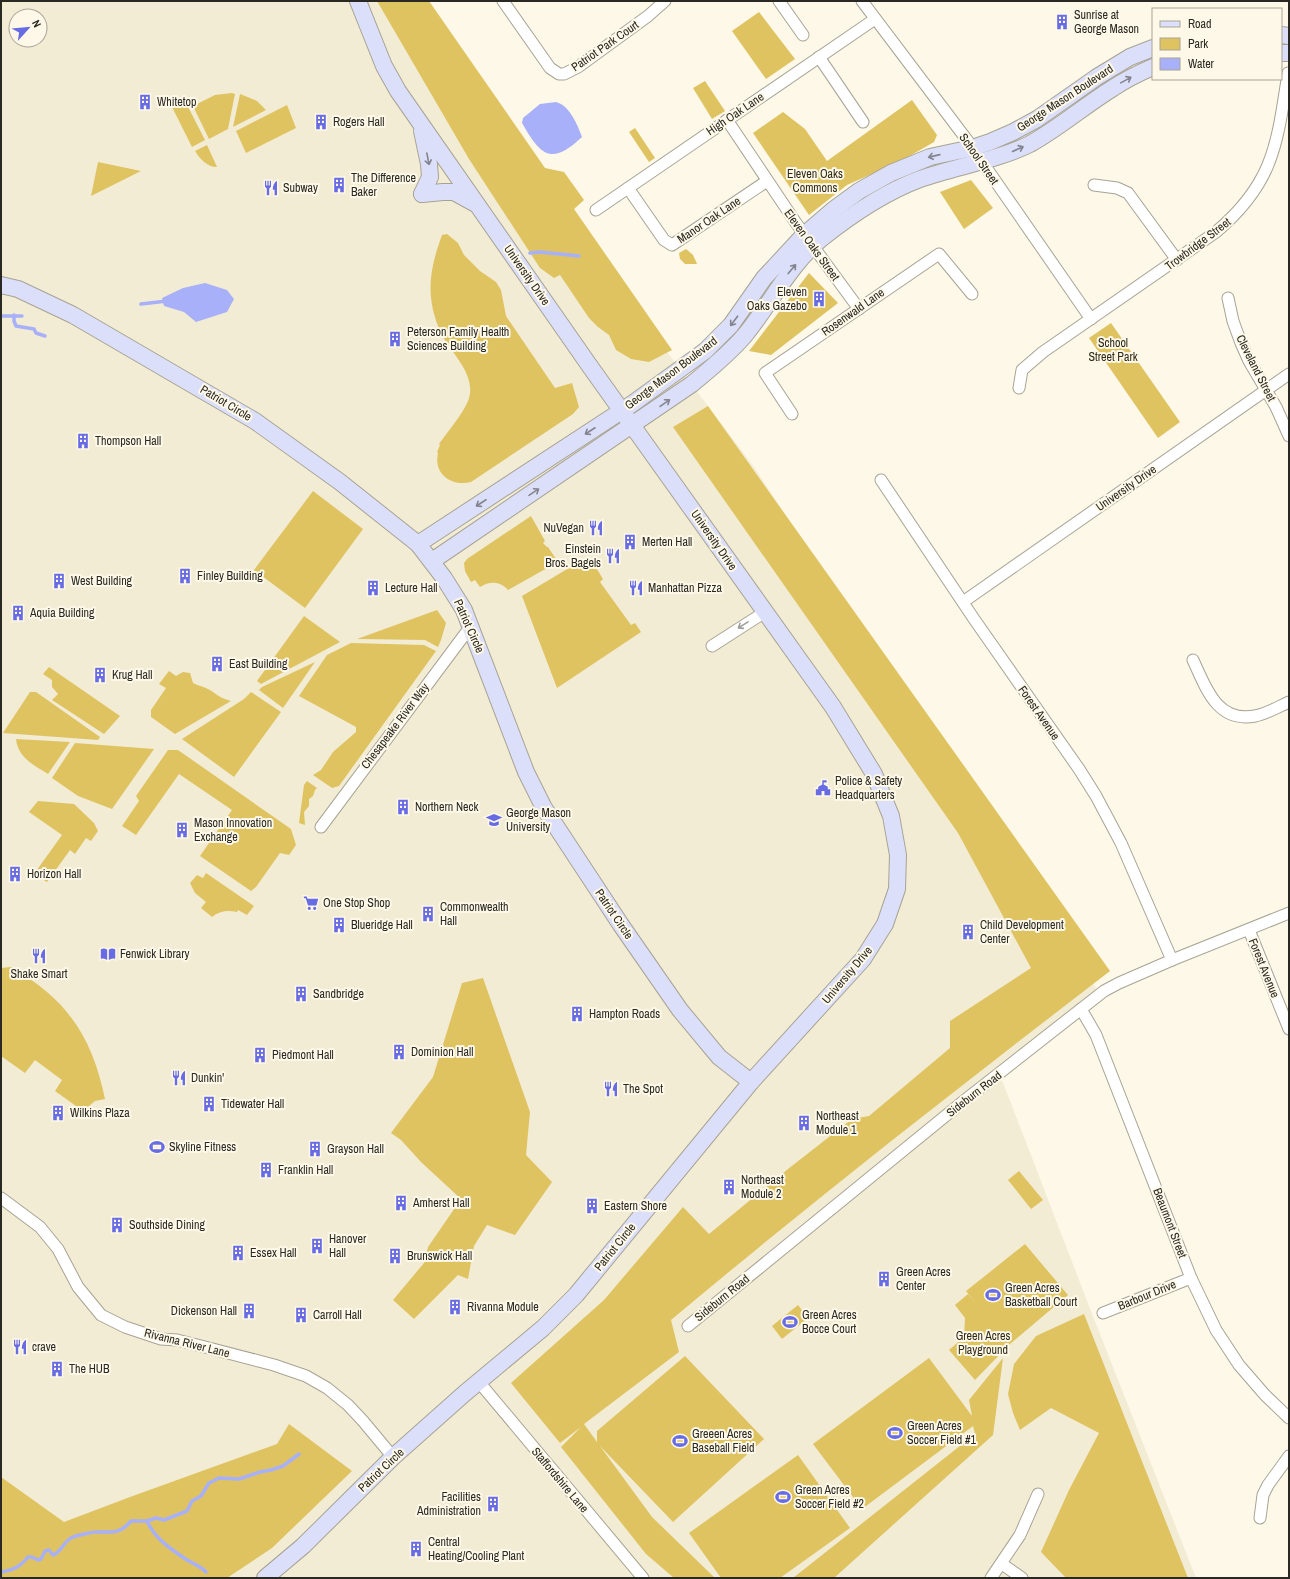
<svg xmlns="http://www.w3.org/2000/svg" width="1290" height="1579" viewBox="0 0 1290 1579" font-family="'Archivo Narrow',sans-serif">
	<style>
		.built { fill: #f3ecd4; fill-rule: evenodd }
		.green { fill: #dfc361 }
		.water { fill: #a7b0f8 }
		.lines { fill: none; stroke-linecap: round; stroke-linejoin: round }
		.stream { stroke: #a7b0f8; stroke-width: 3.5 }
		.street-casing { stroke: #a7a394; stroke-width: 13 }
		.secondary-casing { stroke: #a7a394; stroke-width: 18 }
		.street { stroke: #fff; stroke-width: 11 }
		.secondary { stroke: #dcdffa; stroke-width: 16 }
		.oneway { stroke: #83848e }
		.oneway2 { stroke: #9f9e9c }
		.labels { text-anchor: middle; dominant-baseline: central; stroke-width: 4; stroke-linejoin: round; paint-order: stroke }
		.poi-label { font-size: 12px; fill: #2a2822; stroke: #fdf8e7; text-anchor: start }
		.street-label { font-size: 12px; fill: #2a2822; stroke: #fdf8e7 }
		.park-label { font-size: 12px; fill: #2f2a17; stroke: #fdf8e7 }
	</style>
	<rect width="100%" height="100%" fill="#fdf8e7"/>
	<path class="built" d="M1,1H402L754,467L1097,990L997,1067L1089,1306L1196,1578H1ZM16,16H40V40H16Z"/>
	<g class="green">
		<polygon points="377,1 429,1 545,168 564,172 584,200 574,209 672,350 649,362 631,359 616,350 609,335 598,327 589,318 560,275 554,278 540,268 469,159"/>
		<polygon points="759,12 795,59 766,79 732,31"/>
		<polygon points="705,81 725,111 712,119 693,88"/>
		<polygon points="232,93 235,94 228,129 209,139 193,106 215,95"/>
		<polygon points="240,94 257,101 266,110 233,127"/>
		<polygon points="183,97 205,140 192,147 170,103"/>
		<polygon points="912,100 937,135 934,142 901,161 847,185 809,215 753,133 783,112 805,129 827,161"/>
		<polygon points="287,105 296,128 246,153 236,131"/>
		<polygon points="635,128 655,158 649,162 629,132"/>
		<path d="M207,145L217,167C207,167 200,159 195,151Z"/>
		<polygon points="98,162 141,171 91,196"/>
		<polygon points="971,180 993,208 964,229 940,192"/>
		<path d="M447,234L458,243L464,255L480,271L496,282L501,290L506,316L555,388L572,383L579,407L573,414L471,482C452,487 433,474 438,453L437,452L440,445L439,444C446,434 466,410 469,398C476,374 451,353 441,333C425,298 429,270 442,235Z"/>
		<polygon points="686,249 693,255 697,264 685,264 680,259 679,253"/>
		<polygon points="809,273 838,303 771,355 749,351"/>
		<polygon points="1111,323 1180,422 1158,438 1089,338"/>
		<path d="M708,406L1110,971C962,1085 814,1200 671,1320L679,1352L584,1424L597,1442V1431L685,1356L764,1439L673,1522L600,1446L652,1517L715,1578H674L646,1554L561,1447L581,1427L560,1443L511,1383L604,1300L683,1207L709,1234L788,1169L852,1119L869,1116L950,1048V1021L1031,968L958,833L673,427Z"/>
		<polygon points="313,491 363,529 305,608 254,570"/>
		<path d="M531,516L545,541L543,543L547,547H548L558,562L508,590C500,581 490,581 480,587L475,580L471,582L465,571L464,563L467,559Z"/>
		<polygon points="584,559 591,568 595,566 603,579 600,582 631,625 635,623 641,632 557,688 522,596"/>
		<polygon points="437,610 446,623 441,640 438,647 425,640 357,639"/>
		<polygon points="304,616 340,642 261,684 257,681"/>
		<polygon points="351,643 424,645 436,651 339,786 332,788 313,775 321,770 333,752 356,732 356,727 299,696 327,655"/>
		<polygon points="315,662 283,708 259,690 262,687"/>
		<polygon points="49,667 120,716 104,734 52,700 58,694 52,687 52,680 43,674"/>
		<path d="M169,671L176,676L183,672L190,673L193,683C198,686 203,686 208,689C217,694 219,698 231,701L175,734L151,717V710L166,688L159,684Z"/>
		<polygon points="30,692 36,692 100,737 98,740 3,733"/>
		<polygon points="251,692 281,712 234,777 182,739 244,699"/>
		<path d="M16,739L70,742L48,774C34,765 18,758 16,739Z"/>
		<polygon points="75,743 154,749 112,809 78,796 52,778"/>
		<polygon points="168,750 178,750 291,829 296,845 289,855 280,853 256,887 251,891 200,856 232,810 179,774 136,835 122,826 139,801 136,796"/>
		<polygon points="307,781 317,788 315,790 313,796 309,799 309,806 304,812 305,825 299,823 304,785"/>
		<polygon points="38,801 74,804 94,823 98,831 91,841 86,838 75,854 70,850 47,882 34,874 62,835 29,812"/>
		<path d="M206,873L254,906L247,915L238,910L237,912C228,910 219,911 212,917L201,908L206,902L195,893L190,883L197,875L203,878Z"/>
		<path d="M11,967C23,975 36,982 47,992C81,1021 96,1056 105,1099L95,1101L83,1111L55,1091L62,1080L35,1060L25,1073L1,1056V968Z"/>
		<polygon points="483,978 530,1112 526,1155 552,1182 515,1235 487,1225 474,1246 468,1279 458,1275 414,1319 393,1300 424,1263 428,1247 461,1199 421,1162 401,1140 391,1133 433,1077 462,983"/>
		<polygon points="1019,1171 1043,1200 1031,1209 1008,1180"/>
		<polygon points="1025,1244 1068,1295 1010,1344 975,1380 949,1350 964,1337 965,1318 955,1305 968,1294 977,1305 966,1291"/>
		<polygon points="798,1305 808,1318 782,1339 772,1326"/>
		<polygon points="1084,1314 1188,1578 1066,1578 1041,1552 1069,1490 1099,1433 1051,1408 1020,1430 1013,1413 1008,1394 1014,1364 1036,1336"/>
		<polygon points="929,1358 972,1416 969,1400 1003,1358 993,1435 834,1578 793,1578 975,1434 973,1426 862,1509 813,1444"/>
		<polygon points="289,1424 352,1471 272,1548 227,1578 1,1578 1,1477 64,1522 130,1497 277,1444"/>
		<polygon points="798,1455 850,1528 780,1578 721,1578 689,1533"/>
	</g>
	<g class="water">
		<path d="M556,102C570,106 577,124 582,137C551,166 541,156 522,123L523,118L540,104Z"/>
		<polygon points="205,283 227,290 234,299 227,312 196,322 184,312 164,306 162,298 183,288"/>
	</g>
	<g class="lines">
		<g class="stream">
			<polyline points="530,253 540,252 579,256"/>
			<polyline points="141,304 167,301"/>
			<polyline points="14,315 14,321 16,326 34,329 36,333 45,336"/>
			<polyline points="1,316 22,316"/>
			<path d="M147,1521C155,1539 171,1549 187,1560C194,1564 200,1566 206,1572"/>
			<path d="M1,1572C13,1570 20,1567 28,1557H32L38,1560L41,1559L45,1551L49,1550L53,1555C61,1553 63,1541 73,1537C76,1536 95,1531 98,1532C113,1532 120,1534 131,1521H147L156,1518L164,1520L187,1511L192,1501L201,1496L209,1483L219,1478L239,1479L260,1472L271,1470L283,1466L299,1454"/>
		</g>
		<g class="street-casing">
			<g id="street">
				<polyline points="503,1 550,68 559,74 564,74 578,67 648,16 665,1"/>
				<polyline points="779,1 803,35"/>
				<polyline points="862,1 967,140 1091,319"/>
				<polyline points="819,57 863,122"/>
				<polyline points="727,120 796,223 859,309"/>
				<polyline points="1094,185 1117,188 1128,193 1177,260"/>
				<polyline points="628,188 664,240 672,245 767,181"/>
				<polyline points="596,210 875,19"/>
				<polyline points="1228,298 1233,321 1241,343 1249,361 1276,407 1289,436"/>
				<path d="M1019,388L1022,370L1043,352L1216,232C1274,183 1277,144 1288,73"/>
				<polyline points="792,414 765,373 939,254 972,294"/>
				<polyline points="881,480 974,619 1079,769 1096,796 1121,843 1172,960"/>
				<polyline points="963,602 1289,374"/>
				<polyline points="712,646 765,612"/>
				<path d="M1193,660C1206,688 1217,723 1255,716C1266,714 1278,707 1289,702"/>
				<polyline points="321,827 471,626"/>
				<polyline points="1249,930 1289,1029"/>
				<polyline points="1081,1009 1096,1035 1191,1278 1216,1330 1239,1365 1265,1395 1289,1418"/>
				<polyline points="1,1198 40,1227 58,1249 78,1287 101,1315 125,1327 161,1339 177,1340 201,1346 274,1365 306,1376 327,1388 348,1405 363,1421 393,1457"/>
				<polyline points="1103,1313 1191,1278"/>
				<polyline points="688,1326 965,1100 1104,991 1119,983 1172,960 1289,913"/>
				<polyline points="479,1382 643,1578"/>
				<polyline points="1260,1518 1263,1495 1268,1485 1289,1456"/>
				<polyline points="1002,1564 1022,1578"/>
				<polyline points="991,1578 1020,1535 1038,1494"/>
			</g>
		</g>
		<g class="secondary-casing">
			<g id="secondary">
				<polyline points="1281,35 1289,36"/>
				<polyline points="1281,53 1289,53"/>
				<polyline points="422,131 429,164 430,177 422,194"/>
				<polyline points="422,194 443,192 454,192 474,203"/>
				<polyline points="1,285 18,289 73,315 255,421 340,482 418,544 444,578 464,610 526,772 544,808 621,925 680,1010 719,1057 751,1082"/>
				<polyline points="418,544 632,404 705,351 731,325 764,278 804,235 833,210 859,191 891,173 930,157 972,148 990,142 1013,132 1037,119 1097,77 1130,57 1153,48"/>
				<path d="M432,561L692,384C710,369 729,354 745,335C771,303 790,264 822,238C851,215 885,192 920,179C957,166 995,161 1030,144C1059,128 1084,106 1113,88C1125,80 1139,73 1153,67"/>
				<polyline points="265,1578 303,1546 393,1457 465,1393 543,1328 576,1295 751,1082 863,959 885,924 897,889 898,855 891,816 874,774 833,707 589,365 398,91 384,66 358,1"/>
			</g>
		</g>
		<use href="#street" class="street"/>
		<use href="#secondary" class="secondary"/>
	</g>
	<defs><path id="oneway-shaft" d="M-6 0H5M1.5-3L5.5 0L1.5 3" fill="none" stroke-width="1.6" stroke-linecap="round" stroke-linejoin="round"/></defs>
	<g class="oneway">
		<use href="#oneway-shaft" transform="translate(1126 80) rotate(-29)"/>
		<use href="#oneway-shaft" transform="translate(1018 149) rotate(-24)"/>
		<use href="#oneway-shaft" transform="translate(934 156) rotate(167)"/>
		<use href="#oneway-shaft" transform="translate(428 159) rotate(79)"/>
		<use href="#oneway-shaft" transform="translate(792 269) rotate(-50)"/>
		<use href="#oneway-shaft" transform="translate(734 321) rotate(127)"/>
		<use href="#oneway-shaft" transform="translate(665 403) rotate(-35)"/>
		<use href="#oneway-shaft" transform="translate(590 431) rotate(147)"/>
		<use href="#oneway-shaft" transform="translate(534 492) rotate(-34)"/>
		<use href="#oneway-shaft" transform="translate(481 503) rotate(147)"/>
	</g>
	<use class="oneway2" href="#oneway-shaft" transform="translate(743 625) rotate(148)"/>
	<defs>
		<g id="building-bare" transform="scale(1.2)"><path d="M-4-6H4V6H1V3H-1V6H-4ZM-2.5-4.3h1.7v1.8h-1.7ZM.8-4.3h1.7v1.8H.8ZM-2.5-1h1.7V.8h-1.7ZM.8-1h1.7V.8H.8Z" fill="#676be4" stroke="#fdf8e7" stroke-width="2.5" paint-order="stroke"/></g>
		<g id="restaurant-bare" transform="scale(1.2)"><path d="M-5-6h1v4h1v-4h1v4h1v-4h1v5L-1.5 .5V6h-2V.5L-5-1ZM5-6V6H3V1.5H1.5Q1.5-4 5-6Z" fill="#676be4" stroke="#fdf8e7" stroke-width="2.5" paint-order="stroke"/></g>
		<g id="civic-bare" transform="scale(1.2)"><path d="M-.6-6.5H3V-4.5H.6V-3L4-1V1h2V6H-6V1h2V-1L-.6-3ZM-1.2 2.5V6h2.4V2.5Z" fill="#676be4" stroke="#fdf8e7" stroke-width="2.5" paint-order="stroke"/></g>
		<g id="university-bare" transform="scale(1.2)"><path d="M0-5L7-2L0 1L-7-2ZM-4 1L0 2.5L4 1V4Q0 6-4 4Z" fill="#676be4" stroke="#fdf8e7" stroke-width="2.5" paint-order="stroke"/></g>
		<g id="supermarket-bare" transform="scale(1.2)"><path d="M-6-5.5h2.5l.6 2H6L4.5 2H-2.5L-4.4-4H-6ZM-1.5 3.2a1.3 1.3 0 1 0 .1 0ZM3 3.2a1.3 1.3 0 1 0 .1 0Z" fill="#676be4" stroke="#fdf8e7" stroke-width="2.5" paint-order="stroke"/></g>
		<g id="library-bare" transform="scale(1.2)"><path d="M-6-4Q-3-5.5-.7-3.5V5Q-3 3-6 4ZM6-4Q3-5.5 .7-3.5V5Q3 3 6 4Z" fill="#676be4" stroke="#fdf8e7" stroke-width="2.5" paint-order="stroke"/></g>
		<g id="stadium-bare" transform="scale(1.2)"><path d="M0-5a6.5 5 0 1 0 0 10a6.5 5 0 1 0 0-10ZM-3.5-1.8h7v3.6h-7Z" fill="#676be4" stroke="#fdf8e7" stroke-width="2.5" paint-order="stroke"/></g>
	</defs>
	<g fill-rule="evenodd">
		<use href="#building-bare" x="1062" y="22"/>
		<use href="#building-bare" x="145" y="102"/>
		<use href="#building-bare" x="321" y="122"/>
		<use href="#building-bare" x="339" y="185"/>
		<use href="#restaurant-bare" x="271" y="188"/>
		<use href="#building-bare" x="819" y="299"/>
		<use href="#building-bare" x="395" y="339"/>
		<use href="#building-bare" x="83" y="441"/>
		<use href="#restaurant-bare" x="596" y="528"/>
		<use href="#building-bare" x="630" y="542"/>
		<use href="#restaurant-bare" x="613" y="556"/>
		<use href="#building-bare" x="185" y="576"/>
		<use href="#building-bare" x="59" y="581"/>
		<use href="#building-bare" x="373" y="588"/>
		<use href="#restaurant-bare" x="636" y="588"/>
		<use href="#building-bare" x="18" y="613"/>
		<use href="#building-bare" x="217" y="664"/>
		<use href="#building-bare" x="100" y="675"/>
		<use href="#civic-bare" x="823" y="788"/>
		<use href="#building-bare" x="403" y="807"/>
		<use href="#university-bare" x="494" y="820"/>
		<use href="#building-bare" x="182" y="830"/>
		<use href="#building-bare" x="15" y="874"/>
		<use href="#supermarket-bare" x="311" y="903"/>
		<use href="#building-bare" x="428" y="914"/>
		<use href="#building-bare" x="339" y="925"/>
		<use href="#building-bare" x="968" y="932"/>
		<use href="#library-bare" x="108" y="954"/>
		<use href="#restaurant-bare" x="39" y="956"/>
		<use href="#building-bare" x="301" y="994"/>
		<use href="#building-bare" x="577" y="1014"/>
		<use href="#building-bare" x="399" y="1052"/>
		<use href="#building-bare" x="260" y="1055"/>
		<use href="#restaurant-bare" x="179" y="1078"/>
		<use href="#restaurant-bare" x="611" y="1089"/>
		<use href="#building-bare" x="209" y="1104"/>
		<use href="#building-bare" x="58" y="1113"/>
		<use href="#building-bare" x="804" y="1123"/>
		<use href="#stadium-bare" x="157" y="1147"/>
		<use href="#building-bare" x="315" y="1149"/>
		<use href="#building-bare" x="266" y="1170"/>
		<use href="#building-bare" x="729" y="1187"/>
		<use href="#building-bare" x="401" y="1203"/>
		<use href="#building-bare" x="592" y="1206"/>
		<use href="#building-bare" x="117" y="1225"/>
		<use href="#building-bare" x="317" y="1246"/>
		<use href="#building-bare" x="238" y="1253"/>
		<use href="#building-bare" x="395" y="1256"/>
		<use href="#building-bare" x="884" y="1279"/>
		<use href="#stadium-bare" x="993" y="1295"/>
		<use href="#building-bare" x="455" y="1307"/>
		<use href="#building-bare" x="249" y="1311"/>
		<use href="#building-bare" x="301" y="1315"/>
		<use href="#stadium-bare" x="790" y="1322"/>
		<use href="#restaurant-bare" x="20" y="1347"/>
		<use href="#building-bare" x="57" y="1369"/>
		<use href="#stadium-bare" x="895" y="1433"/>
		<use href="#stadium-bare" x="680" y="1441"/>
		<use href="#stadium-bare" x="783" y="1497"/>
		<use href="#building-bare" x="493" y="1504"/>
		<use href="#building-bare" x="416" y="1549"/>
	</g>
	<g class="labels">
		<g class="poi-label">
			<text x="1074" y="15">Sunrise at<tspan x="1074" dy="14">George Mason</tspan></text>
			<text x="157" y="102">Whitetop</text>
			<text x="333" y="122">Rogers Hall</text>
			<text x="351" y="178">The Difference<tspan x="351" dy="14">Baker</tspan></text>
			<text x="283" y="188">Subway</text>
			<text x="807" y="292" text-anchor="end">Eleven<tspan x="807" dy="14">Oaks Gazebo</tspan></text>
			<text x="407" y="332">Peterson Family Health<tspan x="407" dy="14">Sciences Building</tspan></text>
			<text x="95" y="441">Thompson Hall</text>
			<text x="584" y="528" text-anchor="end">NuVegan</text>
			<text x="642" y="542">Merten Hall</text>
			<text x="601" y="549" text-anchor="end">Einstein<tspan x="601" dy="14">Bros. Bagels</tspan></text>
			<text x="197" y="576">Finley Building</text>
			<text x="71" y="581">West Building</text>
			<text x="385" y="588">Lecture Hall</text>
			<text x="648" y="588">Manhattan Pizza</text>
			<text x="30" y="613">Aquia Building</text>
			<text x="229" y="664">East Building</text>
			<text x="112" y="675">Krug Hall</text>
			<text x="835" y="781">Police &amp; Safety<tspan x="835" dy="14">Headquarters</tspan></text>
			<text x="415" y="807">Northern Neck</text>
			<text x="506" y="813">George Mason<tspan x="506" dy="14">University</tspan></text>
			<text x="194" y="823">Mason Innovation<tspan x="194" dy="14">Exchange</tspan></text>
			<text x="27" y="874">Horizon Hall</text>
			<text x="323" y="903">One Stop Shop</text>
			<text x="440" y="907">Commonwealth<tspan x="440" dy="14">Hall</tspan></text>
			<text x="351" y="925">Blueridge Hall</text>
			<text x="980" y="925">Child Development<tspan x="980" dy="14">Center</tspan></text>
			<text x="120" y="954">Fenwick Library</text>
			<text x="39" y="974" text-anchor="middle">Shake Smart</text>
			<text x="313" y="994">Sandbridge</text>
			<text x="589" y="1014">Hampton Roads</text>
			<text x="411" y="1052">Dominion Hall</text>
			<text x="272" y="1055">Piedmont Hall</text>
			<text x="191" y="1078">Dunkin'</text>
			<text x="623" y="1089">The Spot</text>
			<text x="221" y="1104">Tidewater Hall</text>
			<text x="70" y="1113">Wilkins Plaza</text>
			<text x="816" y="1116">Northeast<tspan x="816" dy="14">Module 1</tspan></text>
			<text x="169" y="1147">Skyline Fitness</text>
			<text x="327" y="1149">Grayson Hall</text>
			<text x="278" y="1170">Franklin Hall</text>
			<text x="741" y="1180">Northeast<tspan x="741" dy="14">Module 2</tspan></text>
			<text x="413" y="1203">Amherst Hall</text>
			<text x="604" y="1206">Eastern Shore</text>
			<text x="129" y="1225">Southside Dining</text>
			<text x="329" y="1239">Hanover<tspan x="329" dy="14">Hall</tspan></text>
			<text x="250" y="1253">Essex Hall</text>
			<text x="407" y="1256">Brunswick Hall</text>
			<text x="896" y="1272">Green Acres<tspan x="896" dy="14">Center</tspan></text>
			<text x="1005" y="1288">Green Acres<tspan x="1005" dy="14">Basketball Court</tspan></text>
			<text x="467" y="1307">Rivanna Module</text>
			<text x="237" y="1311" text-anchor="end">Dickenson Hall</text>
			<text x="313" y="1315">Carroll Hall</text>
			<text x="802" y="1315">Green Acres<tspan x="802" dy="14">Bocce Court</tspan></text>
			<text x="32" y="1347">crave</text>
			<text x="69" y="1369">The HUB</text>
			<text x="907" y="1426">Green Acres<tspan x="907" dy="14">Soccer Field #1</tspan></text>
			<text x="692" y="1434">Greeen Acres<tspan x="692" dy="14">Baseball Field</tspan></text>
			<text x="795" y="1490">Green Acres<tspan x="795" dy="14">Soccer Field #2</tspan></text>
			<text x="481" y="1497" text-anchor="end">Facilities<tspan x="481" dy="14">Administration</tspan></text>
			<text x="428" y="1542">Central<tspan x="428" dy="14">Heating/Cooling Plant</tspan></text>
		</g>
		<g class="street-label">
			<text transform="translate(605 46) rotate(-35)">Patriot Park Court</text>
			<text transform="translate(1065 98) rotate(-33)">George Mason Boulevard</text>
			<text transform="translate(735 114) rotate(-34)">High Oak Lane</text>
			<text transform="translate(979 159) rotate(55)">School Street</text>
			<text transform="translate(709 220) rotate(-34)">Manor Oak Lane</text>
			<text transform="translate(1198 244) rotate(-37)">Trowbridge Street</text>
			<text transform="translate(812 245) rotate(54)">Eleven Oaks Street</text>
			<text transform="translate(527 275) rotate(55)">University Drive</text>
			<text transform="translate(853 312) rotate(-35)">Rosenwald Lane</text>
			<text transform="translate(1256 368) rotate(63)">Cleveland Street</text>
			<text transform="translate(671 373) rotate(-37)">George Mason Boulevard</text>
			<text transform="translate(226 403) rotate(31)">Patriot Circle</text>
			<text transform="translate(1126 488) rotate(-35)">University Drive</text>
			<text transform="translate(714 540) rotate(55)">University Drive</text>
			<text transform="translate(469 626) rotate(66)">Patriot Circle</text>
			<text transform="translate(1039 713) rotate(55)">Forest Avenue</text>
			<text transform="translate(395 726) rotate(-53)">Chesapeake River Way</text>
			<text transform="translate(614 914) rotate(56)">Patriot Circle</text>
			<text transform="translate(1264 968) rotate(68)">Forest Avenue</text>
			<text transform="translate(847 975) rotate(-50)">University Drive</text>
			<text transform="translate(974 1094) rotate(-38)">Sideburn Road</text>
			<text transform="translate(1170 1223) rotate(69)">Beaumont Street</text>
			<text transform="translate(615 1247) rotate(-51)">Patriot Circle</text>
			<text transform="translate(1147 1295) rotate(-22)">Barbour Drive</text>
			<text transform="translate(722 1298) rotate(-39)">Sideburn Road</text>
			<text transform="translate(187 1343) rotate(14)">Rivanna River Lane</text>
			<text transform="translate(381 1470) rotate(-43)">Patriot Circle</text>
			<text transform="translate(560 1480) rotate(50)">Staffordshire Lane</text>
		</g>
		<g class="park-label">
			<text x="815" y="174">Eleven Oaks<tspan x="815" dy="14">Commons</tspan></text>
			<text x="1113" y="343">School<tspan x="1113" dy="14">Street Park</tspan></text>
			<text x="983" y="1336">Green Acres<tspan x="983" dy="14">Playground</tspan></text>
		</g>
	</g>
	<rect width="1290" height="1579" fill="none" stroke="#2a2822" stroke-width="4"/>
	<rect x="1152" y="8" width="130" height="72" fill="#fdf8e7" stroke="#a9a598"/>
	<rect x="1160" y="21" width="20" height="6" fill="#dcdffa" stroke="#a9a598"/>
	<text x="1188" y="28" font-size="12" fill="#2a2822">Road</text>
	<rect x="1160" y="38" width="20" height="12" fill="#dfc361" stroke="#a9a598"/>
	<text x="1188" y="48" font-size="12" fill="#2a2822">Park</text>
	<rect x="1160" y="58" width="20" height="12" fill="#a7b0f8" stroke="#a9a598"/>
	<text x="1188" y="68" font-size="12" fill="#2a2822">Water</text>
	<g transform="translate(28 28) rotate(63)"><circle r="19" fill="#fdf8e7" stroke="#a9a598"/>
	<path d="M0-3L7 15L0 10L-7 15Z" fill="#676be4"/>
	<text y="-6" font-size="11" font-weight="bold" text-anchor="middle" fill="#2a2822">N</text>
	</g>
</svg>
